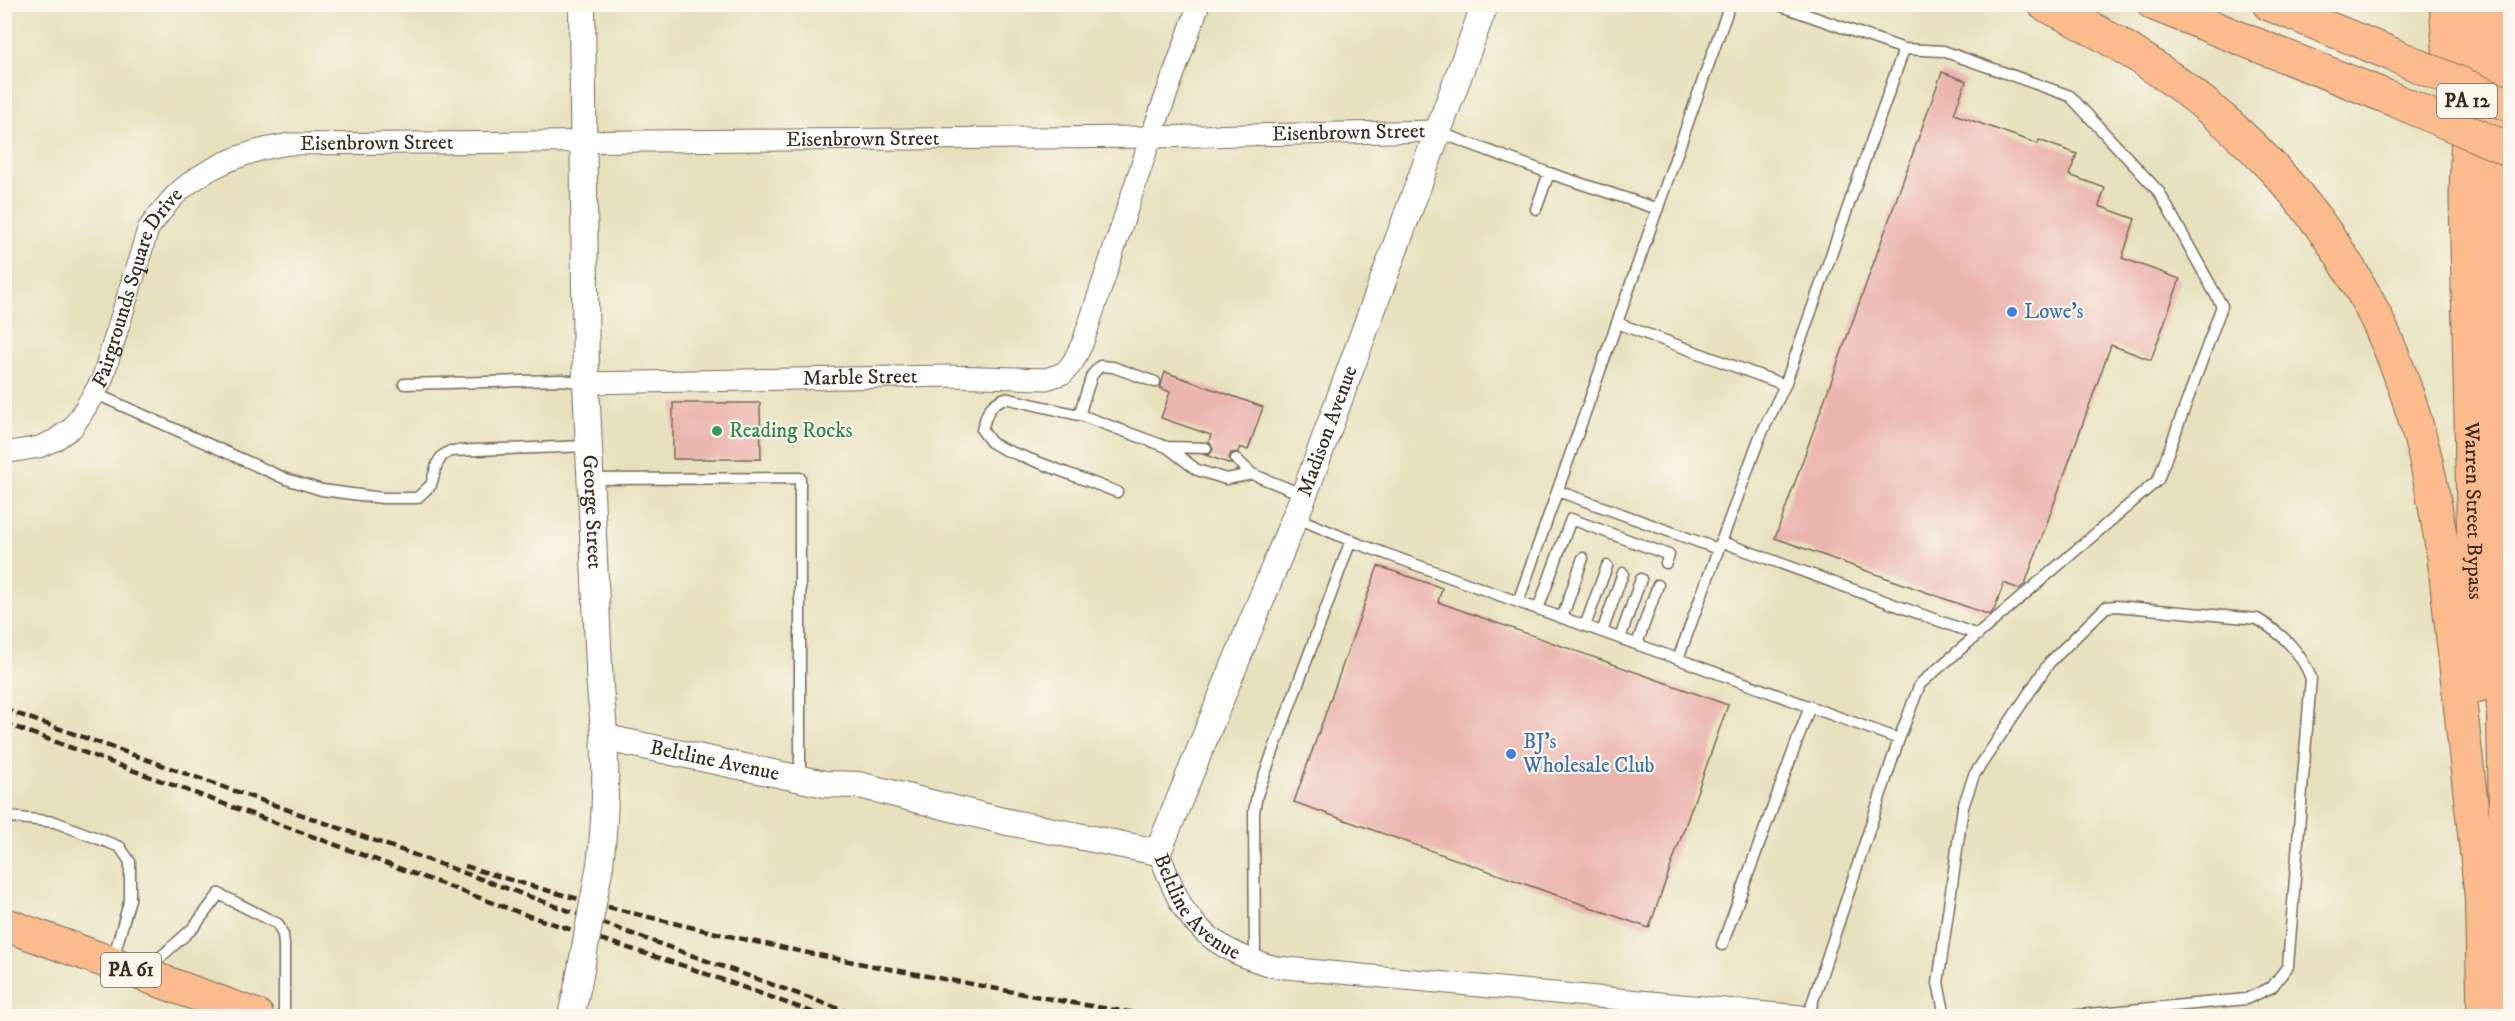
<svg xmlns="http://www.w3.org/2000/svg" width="2515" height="1021" font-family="'IM FELL DW Pica',serif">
<rect width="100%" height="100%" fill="#fbf7ec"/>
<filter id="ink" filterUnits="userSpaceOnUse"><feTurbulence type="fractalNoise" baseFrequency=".0167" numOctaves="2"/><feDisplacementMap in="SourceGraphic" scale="12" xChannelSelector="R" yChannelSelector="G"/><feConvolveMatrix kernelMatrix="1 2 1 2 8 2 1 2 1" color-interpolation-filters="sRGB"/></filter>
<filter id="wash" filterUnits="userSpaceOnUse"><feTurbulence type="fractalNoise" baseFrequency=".008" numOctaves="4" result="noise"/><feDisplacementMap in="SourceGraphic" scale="24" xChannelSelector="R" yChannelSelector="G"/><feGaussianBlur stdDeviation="1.35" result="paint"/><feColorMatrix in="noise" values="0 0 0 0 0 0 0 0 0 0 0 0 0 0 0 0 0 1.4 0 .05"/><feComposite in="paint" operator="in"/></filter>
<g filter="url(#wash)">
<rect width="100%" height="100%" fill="#e7e0bd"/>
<g id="blocks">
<path fill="#eab4ae" d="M1942,72L1966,81L1954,114L2038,144L2039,140L2077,154L2069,175L2105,188L2099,206L2135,219L2122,258L2180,279L2151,360L2111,345L2025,584L2019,589L2004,583L1994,610L1990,615L1775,538Z
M1165,372L1263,407L1248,450L1240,447L1238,452L1231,453L1229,458L1231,464L1205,455L1210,454L1213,449L1209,441L1211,435L1161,418L1170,392L1160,388Z
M673,403H760L761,459H673Z
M1378,566L1442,588L1438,602L1728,705L1649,928L1294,802Z"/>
</g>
</g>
<g filter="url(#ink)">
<use href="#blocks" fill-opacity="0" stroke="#776a56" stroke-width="1.5"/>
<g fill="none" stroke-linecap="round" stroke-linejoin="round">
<g stroke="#776a56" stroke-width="13">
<path id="service" d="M1438,132L1549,173L1658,209
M1536,209L1549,173
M1617,323L1785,385
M404,384L562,380L585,383
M94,393L286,479L322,490L382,498H417L431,485L437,464L442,456L450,451L589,446
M1079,415L1092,375L1100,366L1113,367L1155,382
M1167,447L1206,448
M1236,459L1252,474L1304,495
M591,479L800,478V778
M1558,491L1718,549
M1117,492L1003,449L991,442L982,430C987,413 988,405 1005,398L1083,416L1167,447L1197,470L1226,479L1252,474
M1295,517L1359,544L1518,602L1730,4
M1722,542L1978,635
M1518,602L1678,659L1759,439L1785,385L1904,49L1776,4
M1538,609L1571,519L1669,555L1666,563
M1562,618L1583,558
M1585,626L1607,566
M1602,632L1623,573
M1620,638L1641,579
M1637,644L1658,585
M1678,659L1899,739L1808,1016
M1899,739L1920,684L2158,480L2222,306L2159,192L2070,96L1943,51L1904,49
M4,821L10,817L55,822L120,847L130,862V899L113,959
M1722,945L1810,706
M1255,962L1254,812L1257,795L1351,540
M145,971L193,928L219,894L278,924L283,935L284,945V1016
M1945,1016L1938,983L1963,807L1974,775L2049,663L2106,607L2116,606L2257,619C2283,634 2300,651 2311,678L2288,966L2272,987L2246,999L2069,1016"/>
</g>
<g stroke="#776a56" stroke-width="23">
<g id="minor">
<path id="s1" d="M586,383L947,376L1046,379L1064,373L1073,362L1083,342L1151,137L1199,4"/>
<path id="s2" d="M4,453L39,447L55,440L72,428L81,415L102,380L148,229C158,216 169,200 182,189C212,164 251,150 289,144L1151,137L1436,131"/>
<path id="s3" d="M1158,852C1167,871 1174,895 1186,912C1208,943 1240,958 1276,967L1801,1016"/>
</g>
</g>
<g stroke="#776a56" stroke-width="28">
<g id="tertiary">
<path id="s4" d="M582,4L586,383L600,688C607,747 607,806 600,865"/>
<path id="s5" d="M606,738L825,784L859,785L1003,821L1158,852L1304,495L1485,4"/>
<path d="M571,1016L578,985"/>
</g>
</g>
<g stroke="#776a56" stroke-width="35">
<path id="primary" d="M2154,4L2390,98
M2269,4L2389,53
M4,924L257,1016"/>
</g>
<g stroke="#776a56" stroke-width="35">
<g id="motorway">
<path d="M2044,4C2224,90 2359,225 2415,420C2429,465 2436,512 2444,558L2482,902"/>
<path d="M2446,4L2450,62"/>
<path id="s6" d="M2471,4L2466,198L2477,686"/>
<path d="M2498,4L2492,109V198L2510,1016"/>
<path d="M2481,879L2484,1016"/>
</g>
</g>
<use href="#service" stroke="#fff" stroke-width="10"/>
<use href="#minor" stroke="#fff" stroke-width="21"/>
<use href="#tertiary" stroke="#fff" stroke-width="26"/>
<use href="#primary" stroke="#fbbb8d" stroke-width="33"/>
<use href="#motorway" stroke="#fbbb8d" stroke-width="33"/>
<path stroke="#3b2a1e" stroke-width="4.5" stroke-dasharray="9 4.5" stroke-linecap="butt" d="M4,709L401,850L859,1016
M4,723L529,916L687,967L823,1016
M465,866C628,917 797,953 966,983C1030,995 1094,1008 1159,1016"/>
<g stroke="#776a56" stroke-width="28" stroke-linecap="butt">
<path id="tertiary-bridge" d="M578,985L600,865"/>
</g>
<g stroke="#776a56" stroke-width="35" stroke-linecap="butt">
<path id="primary-bridge" d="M2389,53L2510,105
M2390,98L2510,150"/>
</g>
<use href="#tertiary-bridge" stroke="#fff" stroke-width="26"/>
<use href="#primary-bridge" stroke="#fbbb8d" stroke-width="33"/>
</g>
</g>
<g fill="#3f7fe0" stroke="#fbf7ec" stroke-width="2">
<circle cx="2012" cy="312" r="6"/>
<circle cx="1511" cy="754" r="6"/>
</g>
<circle fill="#2e9e5b" stroke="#fbf7ec" stroke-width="2" cx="717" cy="431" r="6"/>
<g text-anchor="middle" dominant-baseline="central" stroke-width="4.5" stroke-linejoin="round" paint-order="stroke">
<g fill="#fbf7ec" stroke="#75685c" stroke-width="1.5">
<rect x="2437" y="84" width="60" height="34" rx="4.5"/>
<rect x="101" y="953" width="60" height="34" rx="4.5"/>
</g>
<g font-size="20" font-weight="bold" fill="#3b2a1e">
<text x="2467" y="101">PA 12</text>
<text x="131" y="970">PA 61</text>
</g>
<g font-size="21" fill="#3b2a1e" stroke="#fbf7ec">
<text stroke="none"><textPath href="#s2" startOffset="1518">Eisenbrown Street</textPath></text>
<text stroke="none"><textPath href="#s2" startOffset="1032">Eisenbrown Street</textPath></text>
<text stroke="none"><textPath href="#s2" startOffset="546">Eisenbrown Street</textPath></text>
<text stroke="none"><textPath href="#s2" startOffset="230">Fairgrounds Square Drive</textPath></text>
<text stroke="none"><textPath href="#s1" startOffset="274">Marble Street</textPath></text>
<text stroke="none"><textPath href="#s5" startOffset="1018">Madison Avenue</textPath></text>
<text stroke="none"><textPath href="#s6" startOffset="507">Warren Street Bypass</textPath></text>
<text stroke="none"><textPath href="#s4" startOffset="508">George Street</textPath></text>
<text stroke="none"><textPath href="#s5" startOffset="111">Beltline Avenue</textPath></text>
<text stroke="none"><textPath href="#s3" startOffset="69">Beltline Avenue</textPath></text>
</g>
<g font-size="21" fill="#366cbe" stroke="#fbf7ec" text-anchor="start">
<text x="2024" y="312">Lowe's</text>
<text x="1523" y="742">BJ's<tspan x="1523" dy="24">Wholesale Club</tspan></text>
</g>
<g font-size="21" fill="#27864d" stroke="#fbf7ec" text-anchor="start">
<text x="729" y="431">Reading Rocks</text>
</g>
</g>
<rect width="2515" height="1021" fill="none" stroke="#fbf7ec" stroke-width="24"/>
</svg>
